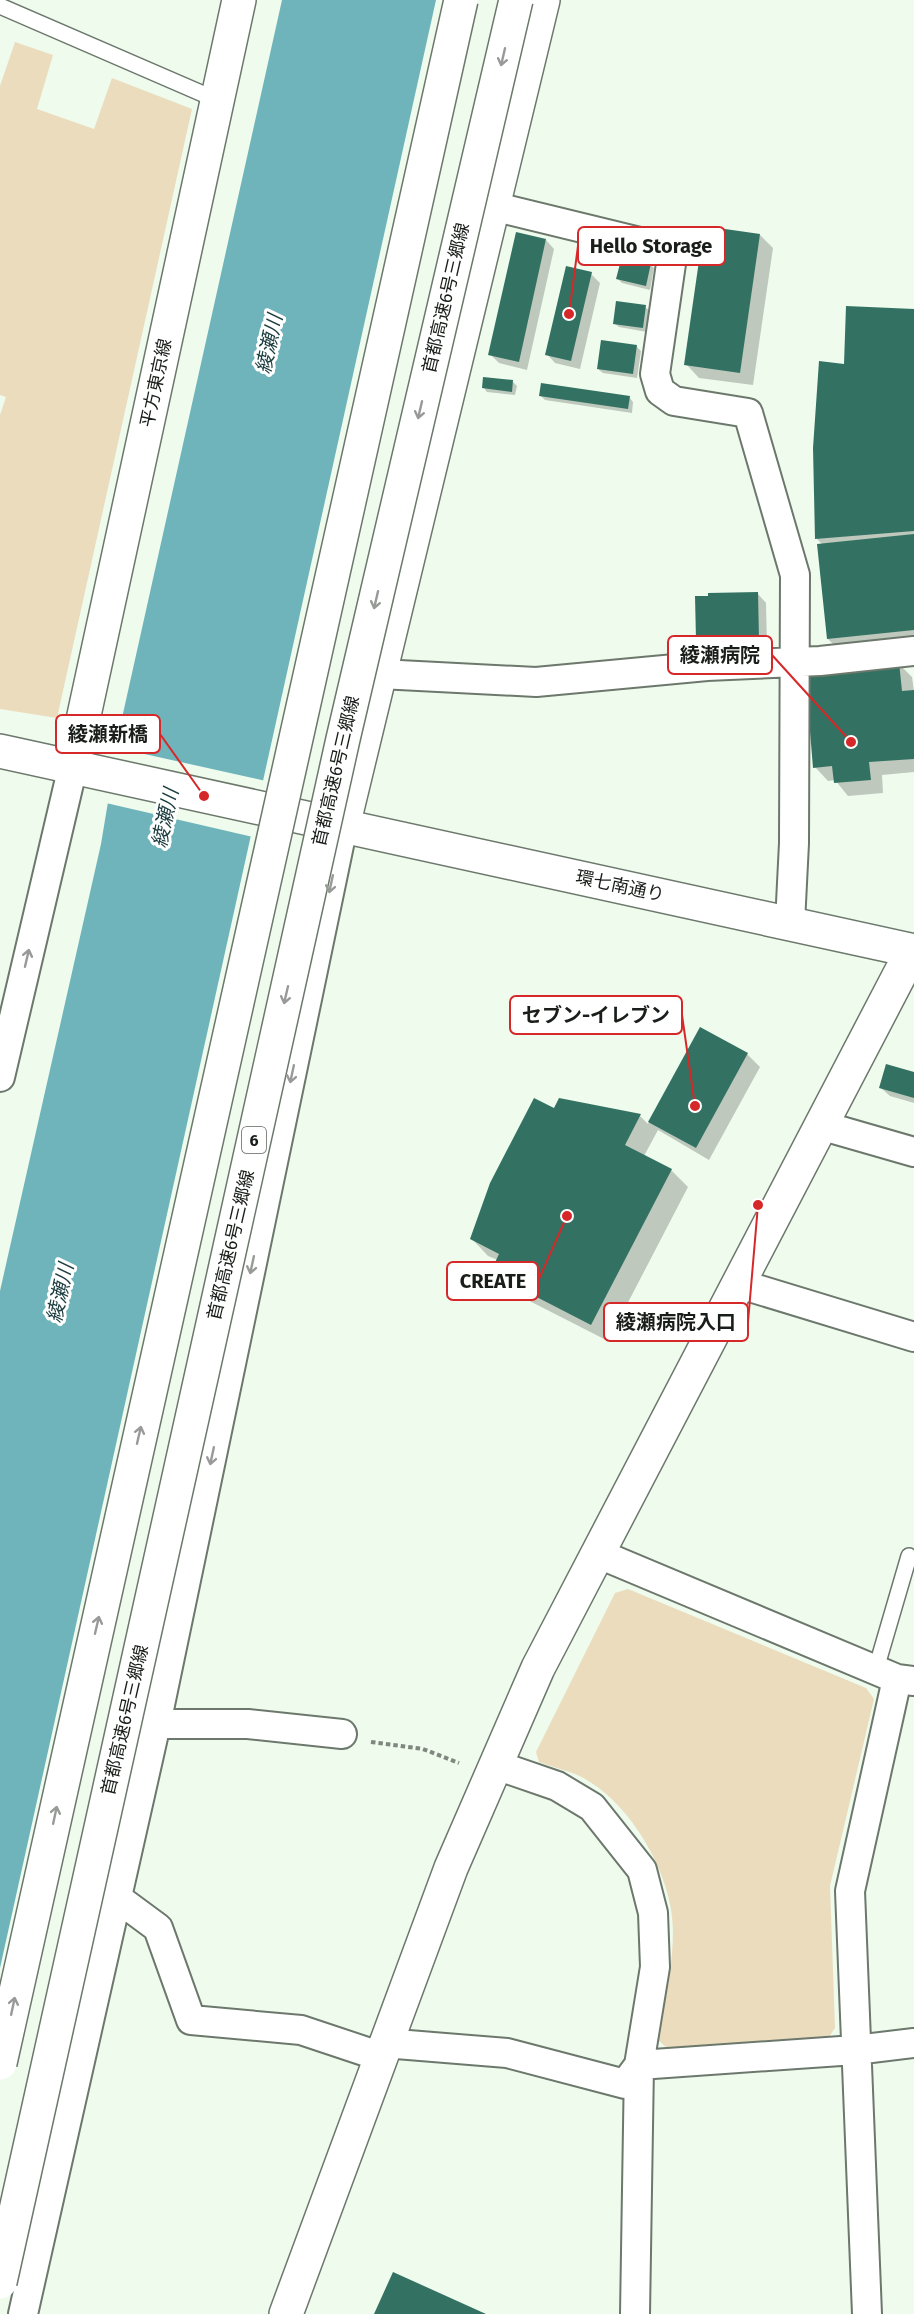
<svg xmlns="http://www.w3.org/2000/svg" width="914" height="2314" font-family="'Fira Sans','Noto Sans JP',sans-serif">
<rect width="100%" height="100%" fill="#eefbed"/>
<path fill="#ebdcbe" d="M15,42L53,55L37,109L94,129L112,78L192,109L57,718L0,709V415L6,397L0,395V86Z
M628,1589L866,1688L874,1699L830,1886L835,2028L828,2038L667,2048L657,2039C665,2004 673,1967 673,1930C673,1878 634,1809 590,1782C576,1772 555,1768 539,1762L536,1752L615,1593Z"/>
<path fill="#70b4bb" d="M282,0H436L0,1968V1291L101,844L122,718Z"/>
<path fill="#eefbed" d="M113,747L266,781L253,837L106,803Z"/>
<path fill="#0003" d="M760,235L773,248L753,385L699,378L686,364Z
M546,240L554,249L527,370L499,363L490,354Z
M650,264L654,268L650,290L622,283L618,279Z
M591,274L600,283L580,369L555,363L547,354Z
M645,307L650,311L647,332L619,327L614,323Z
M914,311V644L841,652L828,639L823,545L817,539L846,366Z
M637,347L641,351L637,378L603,373L598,369Z
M512,381L517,386L515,395L487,392L483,387Z
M541,396L629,397L633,402L632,413L545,400Z
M758,594L766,603L767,648L706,649L697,640Z
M899,664L912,677L914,691V772L882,775L883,793L848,796L835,780L828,781L815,767Z
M701,1029L747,1054L760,1067L709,1160L658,1130L644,1156L671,1170L688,1187L608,1341L508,1290L491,1273L498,1260L488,1256L472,1239L560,1100L640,1116L648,1124Z
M914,1073V1103L890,1096L881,1088Z"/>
<path fill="#337262" d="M704,226L760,234L740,373L684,365Z
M516,232L546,239L519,362L488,355Z
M622,256L651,263L646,286L616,279Z
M566,266L592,272L571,361L545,355Z
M616,301L646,305L643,328L613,324Z
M846,306L914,309V531L815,539L813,448L819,361L844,364Z
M601,340L637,345L633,374L597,369Z
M483,377L513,380L512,392L482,388Z
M541,383L630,396L628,409L539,396Z
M914,534V630L827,639L817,544Z
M758,592L759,640H696L695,596H708V593Z
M899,662L902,691L914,690V759L869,762L871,780L834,783L832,766L813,768L805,670Z
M700,1027L748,1053L696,1148L648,1122Z
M886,1064L914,1072V1098L879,1088Z
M534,1098L554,1108L559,1098L641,1114L625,1145L672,1169L591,1325L490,1273L499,1254L470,1239L490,1183Z
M393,2272L486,2314H374Z"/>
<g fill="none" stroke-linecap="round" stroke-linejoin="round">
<g stroke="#6c786c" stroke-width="18">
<path id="service" d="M0,6L217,100
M876,1669L909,1556"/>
</g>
<g stroke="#6c786c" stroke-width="32">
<path id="minor" d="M492,206L673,250L655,374L660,391L674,401L748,413L795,575L794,843L790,923
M380,674L536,682L707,666L820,661L914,651
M0,1077L73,766
M820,1125L914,1152
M740,1284L914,1337
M599,1554L897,1679L914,1681
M156,1724H248L342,1734
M496,1765L557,1786L592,1807L642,1870L653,1913L655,1967L639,2065L635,2314
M116,1897L158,1928L191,2020L301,2030L379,2056
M384,2043L507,2053L625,2084L639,2065L855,2050L914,2043
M23,2314L156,1724L343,826
M867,2314L850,1891L897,1679"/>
</g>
<g stroke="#6c786c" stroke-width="36">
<path id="tertiary" d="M0,751L914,951
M343,826L543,0
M286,2314L451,1868L538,1668L912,951"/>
</g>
<g stroke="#6c786c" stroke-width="36">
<path id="secondary" d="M73,766L239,0"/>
</g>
<path stroke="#7f877e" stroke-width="4" stroke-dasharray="4.5 3" stroke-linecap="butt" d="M371,1742L423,1749L459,1763"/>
<use href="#service" stroke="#fff" stroke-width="15"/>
<use href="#minor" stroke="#fff" stroke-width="28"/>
<use href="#tertiary" stroke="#fff" stroke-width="33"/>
<use href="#secondary" stroke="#fff" stroke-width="33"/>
<g stroke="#6c786c" stroke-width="36" stroke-linecap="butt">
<path id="motorway-bridge" d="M0,2063L461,0
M0,2282L343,739L516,0"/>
</g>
<use href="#motorway-bridge" stroke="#fff" stroke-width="33"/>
</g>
<defs><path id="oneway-shaft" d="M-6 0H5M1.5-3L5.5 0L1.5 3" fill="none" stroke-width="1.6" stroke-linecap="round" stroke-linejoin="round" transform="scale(1.5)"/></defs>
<g stroke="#989a98">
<use href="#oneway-shaft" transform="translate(503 57) rotate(103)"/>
<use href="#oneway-shaft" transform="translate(420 410) rotate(103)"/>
<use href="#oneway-shaft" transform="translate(376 600) rotate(103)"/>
<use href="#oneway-shaft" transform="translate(331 884) rotate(102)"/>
<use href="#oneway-shaft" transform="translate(27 958) rotate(-77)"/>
<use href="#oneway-shaft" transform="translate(286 995) rotate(103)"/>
<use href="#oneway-shaft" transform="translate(292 1074) rotate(102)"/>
<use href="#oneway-shaft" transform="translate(252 1265) rotate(102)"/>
<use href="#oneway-shaft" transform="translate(139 1435) rotate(-77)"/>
<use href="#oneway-shaft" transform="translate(212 1456) rotate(102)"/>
<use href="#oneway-shaft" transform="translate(97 1625) rotate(-77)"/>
<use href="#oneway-shaft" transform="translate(55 1815) rotate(-78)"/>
<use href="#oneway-shaft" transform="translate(13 2006) rotate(-78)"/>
</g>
<g text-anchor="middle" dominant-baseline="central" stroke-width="6" stroke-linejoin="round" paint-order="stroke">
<rect fill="#fff" stroke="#5f625f" stroke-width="1.5" x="242" y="1127" width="24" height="26" rx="4.5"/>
<g font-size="16" font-weight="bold" fill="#1a1e1a">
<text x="254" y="1140">6</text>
</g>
<g font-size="18" fill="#1a1e1a" stroke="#fff">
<text transform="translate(446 298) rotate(-77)">首都高速6号三郷線</text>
<text transform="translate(156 383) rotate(-78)">平方東京線</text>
<text transform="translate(336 771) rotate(-77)">首都高速6号三郷線</text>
<text transform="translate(620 886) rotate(12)">環七南通り</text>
<text transform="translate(231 1245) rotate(-77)">首都高速6号三郷線</text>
<text transform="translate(125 1720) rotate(-77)">首都高速6号三郷線</text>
</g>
<g font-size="20" font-style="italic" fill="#1a3c3f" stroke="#fff">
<text transform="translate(269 344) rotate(-78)">綾瀬川</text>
<text transform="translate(165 818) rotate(-78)">綾瀬川</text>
<text transform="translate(60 1293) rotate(-78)">綾瀬川</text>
</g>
</g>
<path fill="none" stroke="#d62828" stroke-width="2" d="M569 314L578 246M851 742L772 655M204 796L160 734M695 1106L682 1015M567 1216L538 1281M758 1205L748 1322"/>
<g fill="#d62828" stroke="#fff" stroke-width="2">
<circle cx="569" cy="314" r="6"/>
<circle cx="851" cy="742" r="6"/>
<circle cx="204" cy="796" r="6"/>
<circle cx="695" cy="1106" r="6"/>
<circle cx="567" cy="1216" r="6"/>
<circle cx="758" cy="1205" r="6"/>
</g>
<g fill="#fff" stroke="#d62828" stroke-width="2">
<rect x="578" y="227" width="147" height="38" rx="6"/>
<rect x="668" y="636" width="104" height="38" rx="6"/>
<rect x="56" y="715" width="104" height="38" rx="6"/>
<rect x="510" y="996" width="172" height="38" rx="6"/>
<rect x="447" y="1262" width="91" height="38" rx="6"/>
<rect x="604" y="1303" width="144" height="38" rx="6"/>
</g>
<g font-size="20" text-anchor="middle" font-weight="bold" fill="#1a1e1a">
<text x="651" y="253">Hello Storage</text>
<text x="720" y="662">綾瀬病院</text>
<text x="108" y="741">綾瀬新橋</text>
<text x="596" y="1022">セブン-イレブン</text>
<text x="493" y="1288">CREATE</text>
<text x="676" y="1329">綾瀬病院入口</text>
</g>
</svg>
